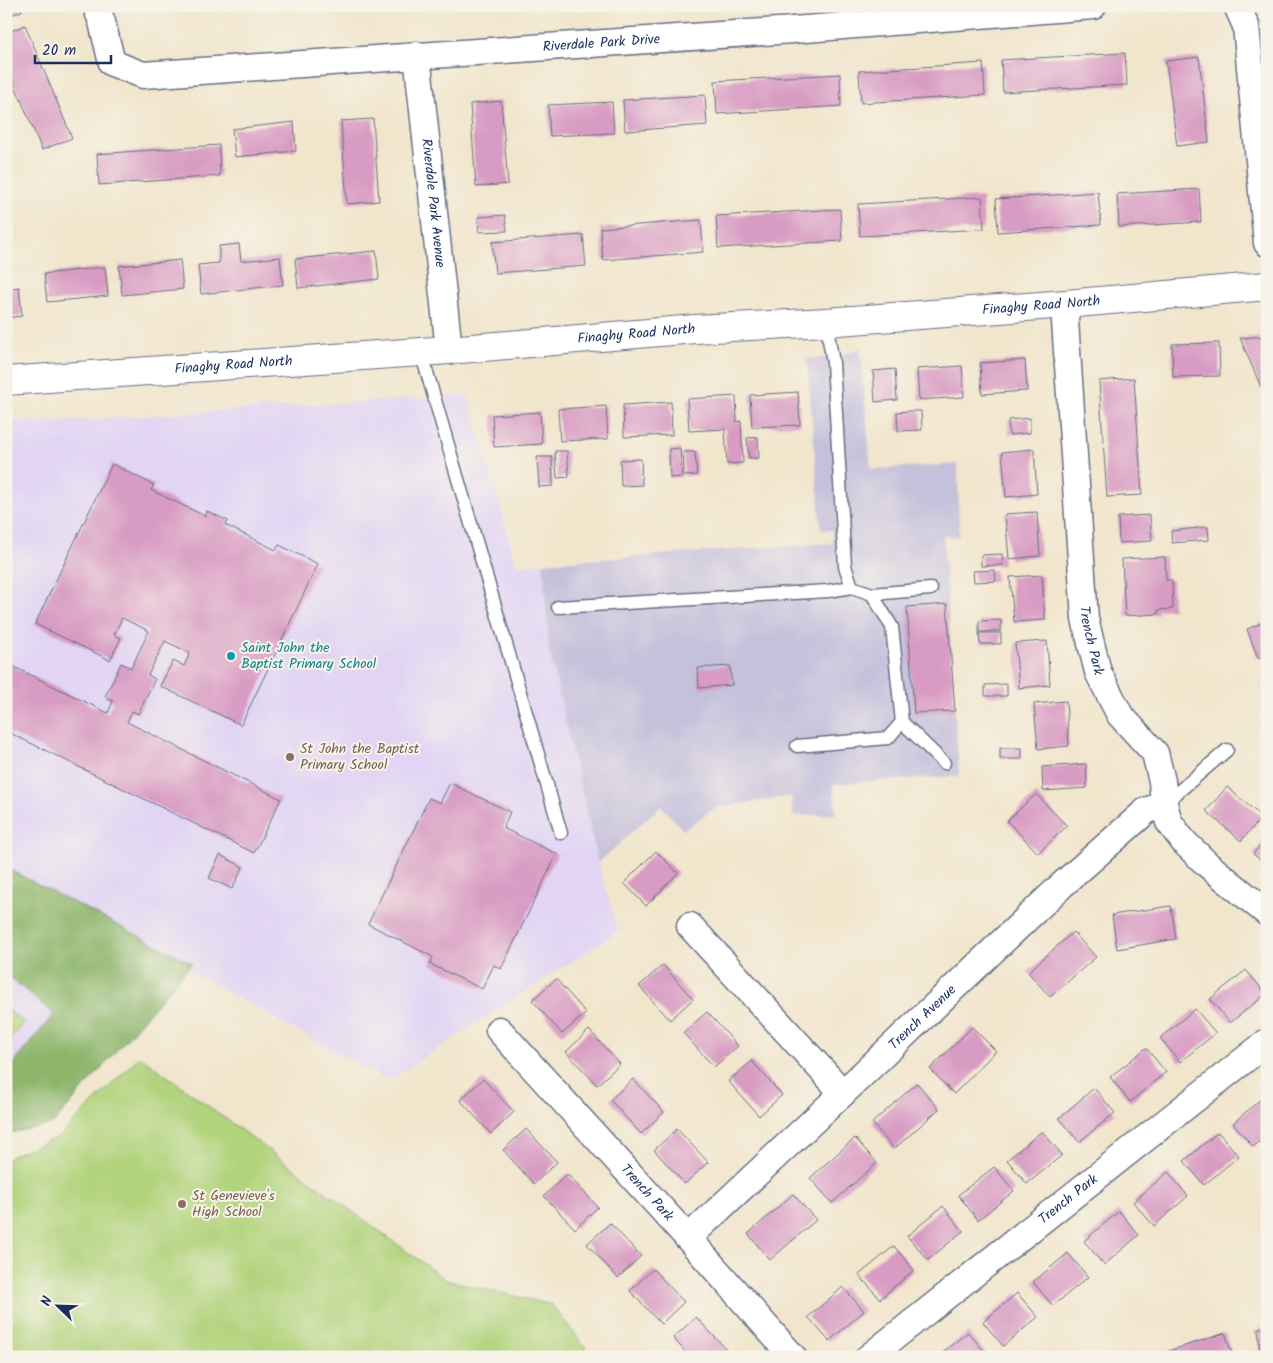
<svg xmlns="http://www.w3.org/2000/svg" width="1273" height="1363" font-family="Kalam,sans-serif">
<rect width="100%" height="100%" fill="#f7f3e8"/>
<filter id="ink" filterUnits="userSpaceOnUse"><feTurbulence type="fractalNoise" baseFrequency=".02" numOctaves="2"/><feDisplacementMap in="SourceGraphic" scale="10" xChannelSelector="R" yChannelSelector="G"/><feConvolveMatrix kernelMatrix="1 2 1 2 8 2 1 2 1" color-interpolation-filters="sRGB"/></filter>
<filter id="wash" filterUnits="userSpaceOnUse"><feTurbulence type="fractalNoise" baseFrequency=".0096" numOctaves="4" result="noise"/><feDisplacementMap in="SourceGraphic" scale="20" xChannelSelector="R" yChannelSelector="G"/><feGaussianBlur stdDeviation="1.12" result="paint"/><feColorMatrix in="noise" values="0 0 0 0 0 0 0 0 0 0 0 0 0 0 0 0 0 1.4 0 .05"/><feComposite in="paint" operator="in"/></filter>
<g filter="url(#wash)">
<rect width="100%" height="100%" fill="#f1e5cc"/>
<path fill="#e1d4f4" d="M468,395L516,565L543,563L549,650L598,863L618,931L388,1081L6,870V421H65Z
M6,974L54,1014L6,1072Z"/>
<path fill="#c5c0db" d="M860,348L871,469L958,464L959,537L943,536L959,776L833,784L836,814L793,816L791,796L715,808L683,830L661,806L598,863L549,650L543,563L833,543L832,530H821L807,359L838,357Z"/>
<path fill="#b1d37b" stroke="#66816c" d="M6,1008L24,1023L6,1044Z
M140,1056L446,1280L552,1305L593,1357H6V1162L11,1156L59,1137Z"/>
<path fill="#8cb56b" stroke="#547264" d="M6,868L192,963L53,1124L6,1134V1072L54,1014L6,974Z"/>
<g id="blocks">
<path fill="#d89bc3" d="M6,6H20L22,11L6,17Z
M25,25L72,138L42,150L6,64V33Z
M1125,53L1127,85L1003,92L1001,60Z
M1199,57L1209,142L1177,146L1166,61Z
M983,63L985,95L861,103L859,71Z
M840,74L841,106L717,114L715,81Z
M705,95L707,125L625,131L623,100Z
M501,101L508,184L476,187L470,104Z
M612,102L614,133L550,136L548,105Z
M373,119L379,201L347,204L341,121Z
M294,122L296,151L235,157L232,129Z
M219,145L220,176L99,185L97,154Z
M1199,189L1201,222L1119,227L1117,194Z
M1098,192L1101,225L998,232L996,199Z
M982,197L984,229L860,236L858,204Z
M840,209L842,241L718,248L716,216Z
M505,215L507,231L479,232L478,217Z
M701,220L703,252L603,260L600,228Z
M583,235L586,266L495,273L492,242Z
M239,244L241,261L280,257L283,285L201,294L198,265L219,263V246Z
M376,251L379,279L298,288L295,259Z
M180,260L183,289L122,295L119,266Z
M105,267L108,296L47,302L44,274Z
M19,287L22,316L6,318V289Z
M1267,336V401L1240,338Z
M1219,343L1220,376L1173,377L1172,344Z
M1025,360L1027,391L982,394L980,363Z
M962,366L964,397L919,400L917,369Z
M895,369L897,400L875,402L873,371Z
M1134,378L1142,495L1107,497L1099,381Z
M798,392L800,425L752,427L750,395Z
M736,396L737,422L741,421L743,463L727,464L725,429L689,431L687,399Z
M671,402L672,435L624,437L623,405Z
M606,406L608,439L560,441L558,409Z
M909,411H921L922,430L898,431L897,412Z
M540,412L542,444L494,447L492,415Z
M1030,418V433L1009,435L1008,420Z
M758,437L759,458H749L747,438Z
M680,448L682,477L670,478L669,449Z
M1034,449L1037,494L1006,497L1002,452Z
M555,451H567L569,477L557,478Z
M683,452H695L697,475L684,476Z
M537,457H552L553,486L539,487Z
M641,459L642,485L621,486L620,460Z
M112,464L154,485L151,490L205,516L207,511L228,521L225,525L276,550L279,545L318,564L241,725L160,686L173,661L184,666L190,653L165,641L148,675L155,679L138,714L132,711L127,722L281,799L254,853L6,731V663L108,713L113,701L105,697L121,663L131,668L149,631L122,618L114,635L121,638L110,660L35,624Z
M1037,512L1040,556L1009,559L1005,514Z
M1150,515L1152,541L1119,543L1118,517Z
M1208,527L1209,540L1172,543L1171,531Z
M1002,554L1003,565L981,566V555Z
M1165,557L1166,580H1172L1173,609L1158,610V614L1125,616L1122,559Z
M995,570L996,581L974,582L973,571Z
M1042,575L1045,620L1014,622L1010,577Z
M947,604L955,711L914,713L907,607Z
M1001,620V631L979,632V621Z
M1267,621V655L1258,658L1247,629Z
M979,633H1001V644H980Z
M1047,641L1050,685L1019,688L1015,643Z
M730,666L732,685L699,688L698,668Z
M1007,684V696H985V685Z
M1066,701L1069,746L1038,749L1034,704Z
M1000,748H1022V759H1000Z
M1086,764L1087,788L1043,791L1042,767Z
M450,783L510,812L503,828L557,854L501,969L494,965L482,989L430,964L433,957L368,924L429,798L440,803Z
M1227,787L1262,817L1241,841L1206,811Z
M1036,794L1067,826L1038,853L1007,821Z
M1267,838V865L1253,854Z
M656,851L678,873L646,906L624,883Z
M220,855L243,867L232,889L209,878Z
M1171,906L1176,939L1117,949L1112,915Z
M1073,932L1096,957L1050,997L1028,972Z
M663,965L693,999L670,1020L639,986Z
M1246,970L1266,994L1230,1023L1210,999Z
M556,979L586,1013L562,1034L532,1000Z
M1195,1009L1216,1033L1180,1062L1160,1038Z
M707,1012L738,1046L714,1067L683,1033Z
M972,1027L996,1051L954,1094L930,1069Z
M589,1030L620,1064L597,1085L566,1052Z
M1146,1048L1166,1072L1130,1102L1110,1077Z
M752,1061L782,1095L759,1116L728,1081Z
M483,1079L514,1112L491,1134L460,1100Z
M633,1079L664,1112L641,1134L610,1100Z
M917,1083L939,1109L894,1149L872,1123Z
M1094,1088L1115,1113L1079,1142L1059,1118Z
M1267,1094V1135L1253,1147L1233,1123Z
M526,1129L557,1162L534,1184L503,1150Z
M677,1129L708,1162L685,1184L654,1150Z
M1042,1131L1062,1155L1027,1184L1007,1160Z
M1218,1132L1239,1156L1204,1185L1184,1161Z
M855,1138L877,1163L832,1203L810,1178Z
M994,1167L1014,1191L978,1220L958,1195Z
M1168,1172L1188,1196L1154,1226L1133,1202Z
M567,1174L598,1207L575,1229L544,1196Z
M793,1194L816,1220L770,1260L748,1234Z
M943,1206L963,1231L928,1260L907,1236Z
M1119,1211L1139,1235L1104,1265L1084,1241Z
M610,1223L641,1256L618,1278L587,1244Z
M894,1246L914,1270L880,1299L859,1275Z
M1068,1253L1088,1277L1053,1306L1033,1282Z
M653,1269L684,1302L661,1324L630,1291Z
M843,1287L864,1311L829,1341L808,1317Z
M1017,1293L1038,1317L1003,1346L983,1322Z
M696,1317L727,1350L720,1357H690L673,1338Z
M1258,1328H1267V1357H1260Z
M968,1332L988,1356L938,1357L950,1346Z
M1225,1333L1233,1357H1170L1169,1351Z"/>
</g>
</g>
<g filter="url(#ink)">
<use href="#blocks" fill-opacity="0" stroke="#666f84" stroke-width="1"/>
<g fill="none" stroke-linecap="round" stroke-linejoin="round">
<g stroke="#666f84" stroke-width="15">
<path id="service" d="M421,352L561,833
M872,594L931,589
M558,607L828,591L852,587
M902,722L944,763
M797,746L888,738L902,722L892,627L872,594L852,587L845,566L833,363L826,322
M1164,804L1227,750"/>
</g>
<g stroke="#666f84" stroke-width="29">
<g id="minor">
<path id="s1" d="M96,6L102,22L112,63L143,75L793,30L1093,6"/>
<path d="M1237,6L1246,26L1267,243"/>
<path id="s2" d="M417,55L449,350"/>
<path id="s3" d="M1066,304L1065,321L1085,619L1098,672L1120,715L1155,753L1162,781L1164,804L1169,822L1184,842L1208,865L1267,913"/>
<path d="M690,926L843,1093"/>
<path id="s4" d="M499,1030L688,1238L793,1357"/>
<path id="s5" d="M688,1238L843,1093L1062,885L1146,811L1164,804"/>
<path id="s6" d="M869,1357L1267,1042"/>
</g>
</g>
<g stroke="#666f84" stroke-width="30">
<g id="tertiary">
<path id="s7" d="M6,381L449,350L695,329L826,322L1066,304L1267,286"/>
</g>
</g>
<use href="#service" stroke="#fff" stroke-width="12"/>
<use href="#minor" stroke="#fff" stroke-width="26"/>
<use href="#tertiary" stroke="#fff" stroke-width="28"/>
</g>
</g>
<circle fill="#0f9aa8" stroke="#f7f3e8" stroke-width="2" cx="231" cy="656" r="5"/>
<g fill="#8d6e63" stroke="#f7f3e8" stroke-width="2">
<circle cx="290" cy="757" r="5"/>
<circle cx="182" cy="1204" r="5"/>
</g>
<g text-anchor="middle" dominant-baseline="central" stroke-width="4" stroke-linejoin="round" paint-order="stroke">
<g font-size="14" fill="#1b2f5e" stroke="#f7f3e8">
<text stroke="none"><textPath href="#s1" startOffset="552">Riverdale Park Drive</textPath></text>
<text stroke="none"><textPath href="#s2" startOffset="149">Riverdale Park Avenue</textPath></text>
<text stroke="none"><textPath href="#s7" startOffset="1038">Finaghy Road North</textPath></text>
<text stroke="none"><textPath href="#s7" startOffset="632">Finaghy Road North</textPath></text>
<text stroke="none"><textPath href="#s7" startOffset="228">Finaghy Road North</textPath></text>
<text stroke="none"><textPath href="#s3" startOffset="338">Trench Park</textPath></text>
<text stroke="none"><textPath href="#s5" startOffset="322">Trench Avenue</textPath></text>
<text stroke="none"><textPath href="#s4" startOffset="220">Trench Park</textPath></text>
<text stroke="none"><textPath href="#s6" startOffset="254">Trench Park</textPath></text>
</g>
<g font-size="14" fill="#0d838f" stroke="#f7f3e8" text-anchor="start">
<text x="241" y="648">Saint John the<tspan x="241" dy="16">Baptist Primary School</tspan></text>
</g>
<g font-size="14" fill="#785e54" stroke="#f7f3e8" text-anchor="start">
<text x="300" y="749">St John the Baptist<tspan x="300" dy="16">Primary School</tspan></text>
<text x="192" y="1196">St Genevieve's<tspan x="192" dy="16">High School</tspan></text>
</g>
</g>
<rect width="1273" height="1363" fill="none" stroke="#f7f3e8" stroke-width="25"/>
<g transform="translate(58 1306) rotate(293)" stroke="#f7f3e8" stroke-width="4" paint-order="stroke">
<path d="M0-4L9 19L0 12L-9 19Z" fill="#1b2f5e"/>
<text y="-8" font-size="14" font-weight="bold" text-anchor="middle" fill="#1b2f5e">N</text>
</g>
<path d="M35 55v8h76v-8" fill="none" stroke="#1b2f5e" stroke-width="2.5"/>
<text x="42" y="55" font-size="15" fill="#1b2f5e" stroke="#f7f3e8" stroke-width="4" paint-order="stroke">20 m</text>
</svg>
